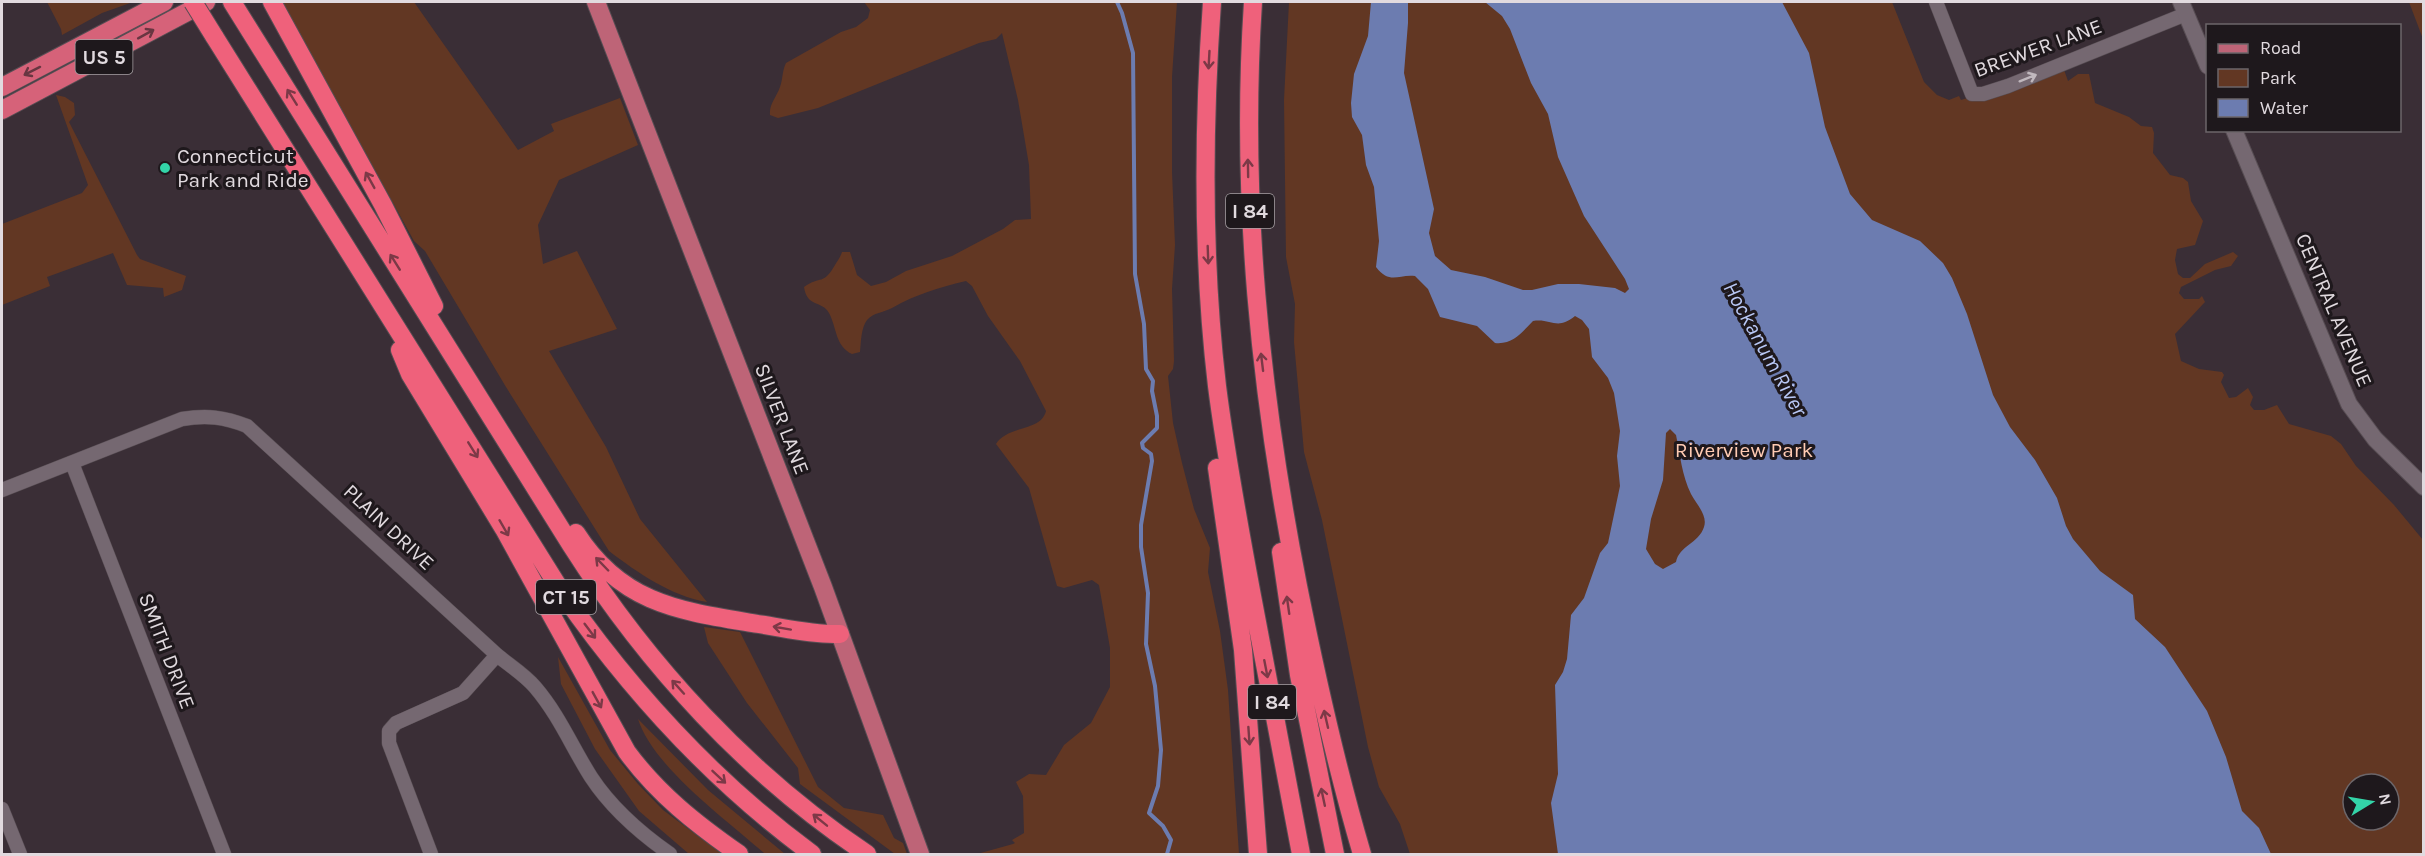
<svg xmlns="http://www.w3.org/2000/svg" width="2425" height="856" font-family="Karla,sans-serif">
<rect width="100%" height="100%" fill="#3a2e36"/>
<path fill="#623723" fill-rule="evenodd" d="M47,2H133L102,13L62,35L61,29Z
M282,2H414L518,150L554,131L551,124L620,98L638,145L559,180L538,225L543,264L577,251L617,329L549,351L606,447L640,519L707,602C671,596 638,573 609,551L506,387L425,251L414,241Z
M864,2H1177L1172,77V172L1175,245L1172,289L1174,361L1173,369L1168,376L1173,423L1182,463L1194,509L1210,548L1208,572L1220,631L1228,690L1239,854H977L1013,844L1015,843L1012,840L1024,833L1023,796L1016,782L1029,774L1046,775L1064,745L1091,723L1110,687V648L1099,585L1092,580L1064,588L1057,586L1029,488L996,444C1007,425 1041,432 1046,411L1020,361L988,316L972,286L966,281C937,288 917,294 892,308C883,313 874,312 867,320C861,328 861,342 860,352L852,354C835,346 837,328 829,313C822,300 807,308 804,287C821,275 823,286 835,265C838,260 840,258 842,252H850L857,275L871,286L886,282L906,271L952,256L1003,229L1015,220L1031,219L1029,165L1018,100L1002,33L996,39L979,43L818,108L778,118L770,115C769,104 776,98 780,87C783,79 782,71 786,63L841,32L856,27L868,18L870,10Z
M1289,2H1892L1924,82L1937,95L1949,100L1959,96L1961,100L2063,67L2068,81L2078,74H2089L2095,103L2129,117L2141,126L2152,127L2154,133L2153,153L2170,175L2183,178L2188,182L2191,201L2203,221L2195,245L2177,249L2175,260L2178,274L2183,278H2190L2205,264L2233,252L2238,256L2231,266L2215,270L2181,287L2179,293L2184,299H2199L2202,296L2205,302L2175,334L2181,361L2199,369L2222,372L2224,375L2221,382L2229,398L2236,397L2248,388L2253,397L2250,405L2254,410H2264L2277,405L2289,424L2331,436L2341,444L2356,466L2394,505L2423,540V854H1410L1400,824L1379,787L1368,747L1322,520L1304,452L1294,342L1295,304L1286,257L1284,100ZM2353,784H2389V820H2353Z
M2409,2H2423V39Z
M56,95L65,97L74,103L75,115L69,122L137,255L140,259L186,276L182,290L164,297L163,288L127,285L113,253L47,277L50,286L2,305V224L82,193L88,185Z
M704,627L740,632L818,787L844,808L883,815L894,838L903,843L907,854H895L800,784L798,768L747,703L708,643Z
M558,657L610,750L638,784L663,810L722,854H689L639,811L595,749L561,684Z
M638,719L708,790L785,854H765C728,821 653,767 638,719Z"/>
<path fill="#6c7cb0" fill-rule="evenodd" d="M1371,2H1408V23L1404,73L1434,209L1429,233L1435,256L1451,270L1485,277L1523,290H1532L1558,284H1579L1615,288L1625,293L1629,289L1625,279L1584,216L1558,157L1548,114L1531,83L1510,29L1502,16L1485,2H1782L1809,53L1825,127L1850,194L1872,220L1920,241L1943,263L1952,278L1967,314L1993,395L2010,427L2035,460L2057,498L2066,526L2073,539L2100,571L2133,595L2135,619L2165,647L2207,711L2226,757L2242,811L2259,828L2271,854H1558L1551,803L1558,774L1555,685L1563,672L1567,659L1571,615L1584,598L1600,553L1608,543L1620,486L1617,456L1620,431L1614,393L1608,378L1592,357L1589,329L1582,320L1575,316C1557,331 1551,318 1533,321C1522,332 1513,345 1495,343L1477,326L1440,317L1428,289L1415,276C1398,274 1390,285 1376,267L1379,241L1374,187L1366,165L1362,135L1352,117L1351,103L1354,74L1368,36ZM1670,429L1676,435C1680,454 1682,476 1691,494C1696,504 1708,515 1704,527C1699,543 1679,546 1676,562L1663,569L1655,564L1646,549L1651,519L1663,480L1666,433Z"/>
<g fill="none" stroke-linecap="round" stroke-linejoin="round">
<path stroke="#6c7cb0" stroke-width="4" d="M1117,2L1122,13L1133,53L1135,274L1144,324L1146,369L1153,381L1152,391L1157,416V428L1142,443L1143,448L1151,454L1152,461L1141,525V547L1148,593L1146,644L1155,686L1161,750L1158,786L1149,813L1163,826L1171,840L1167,854"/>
<g stroke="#574d53" stroke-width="15">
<path id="minor" d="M1936,2L1972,94H1983L2008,86L2186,14
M72,463L224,854
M2,490L182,419C207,415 224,417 247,426L497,655C509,665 525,675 535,687C559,715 572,747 591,777C612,809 640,833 670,854
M2,809L20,854
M431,854L389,743V731L396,723L463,693L497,655"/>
</g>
<g stroke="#574d53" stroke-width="18">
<path id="tertiary" d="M2181,2L2208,66
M2234,130L2349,404L2375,439L2424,487"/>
</g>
<g stroke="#574d53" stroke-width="20">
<path id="primary" d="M596,2L823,587L920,854"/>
</g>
<g stroke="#574d53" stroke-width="20">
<path id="trunk" d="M2,87L164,2
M2,110L206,2"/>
</g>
<g stroke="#574d53" stroke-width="20">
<path id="motorway" d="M232,2L571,545C648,666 748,775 867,854
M272,2L383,205L434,306
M1212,2C1203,129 1202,259 1217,386C1226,457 1239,526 1252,596C1269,682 1285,768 1301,854
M1253,2C1240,199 1260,392 1298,586C1316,676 1336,766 1362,854
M214,36L563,594C633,694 714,782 812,854
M400,350L410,374L504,529L627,752C658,794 696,824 739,854
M1217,468L1243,650L1258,854
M576,533C622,605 681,611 758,624C785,628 813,635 840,634
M1281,552L1299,675L1335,854"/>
</g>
<use href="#minor" stroke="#756871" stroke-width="14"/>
<use href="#tertiary" stroke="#756871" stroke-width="16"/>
<use href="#primary" stroke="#be6477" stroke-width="18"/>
<use href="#trunk" stroke="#d66279" stroke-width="18"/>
<use href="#motorway" stroke="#ef617b" stroke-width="18"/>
<g stroke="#574d53" stroke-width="20" stroke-linecap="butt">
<path id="motorway-bridge" d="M193,2L214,36"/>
</g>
<use href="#motorway-bridge" stroke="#ef617b" stroke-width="18"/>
</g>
<defs><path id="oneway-shaft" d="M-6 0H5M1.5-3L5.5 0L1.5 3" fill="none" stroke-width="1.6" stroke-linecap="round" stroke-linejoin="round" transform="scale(1.5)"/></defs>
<g stroke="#683641">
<use href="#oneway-shaft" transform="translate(146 34) rotate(-29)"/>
<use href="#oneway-shaft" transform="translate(32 71) rotate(153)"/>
</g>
<g stroke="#7c3947">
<use href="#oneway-shaft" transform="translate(1209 60) rotate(93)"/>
<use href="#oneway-shaft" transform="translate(292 97) rotate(-122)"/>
<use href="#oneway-shaft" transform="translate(1248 168) rotate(-91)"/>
<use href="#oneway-shaft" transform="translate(370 180) rotate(-119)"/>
<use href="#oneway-shaft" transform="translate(1208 255) rotate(88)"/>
<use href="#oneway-shaft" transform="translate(395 262) rotate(-122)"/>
<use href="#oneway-shaft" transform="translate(1262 362) rotate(-97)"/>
<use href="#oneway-shaft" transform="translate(473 450) rotate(58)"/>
<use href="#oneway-shaft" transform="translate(504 528) rotate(60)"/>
<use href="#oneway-shaft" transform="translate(602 564) rotate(-134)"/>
<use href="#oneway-shaft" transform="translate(1288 605) rotate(-98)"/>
<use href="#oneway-shaft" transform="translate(782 628) rotate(-170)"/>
<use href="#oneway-shaft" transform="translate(590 631) rotate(53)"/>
<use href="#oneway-shaft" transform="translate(1266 669) rotate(79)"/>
<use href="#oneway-shaft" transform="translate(678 687) rotate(-132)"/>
<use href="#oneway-shaft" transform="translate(597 700) rotate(61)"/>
<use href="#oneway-shaft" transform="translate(1326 719) rotate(-103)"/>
<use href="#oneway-shaft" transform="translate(1249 736) rotate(86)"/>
<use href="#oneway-shaft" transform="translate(719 777) rotate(43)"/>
<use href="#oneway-shaft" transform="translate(1323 797) rotate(-102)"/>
<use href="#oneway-shaft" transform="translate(820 820) rotate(-141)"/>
</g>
<use stroke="#c1b8be" href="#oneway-shaft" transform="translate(2028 78) rotate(-22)"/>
<circle fill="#33d4a8" stroke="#1e181c" stroke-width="2" cx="165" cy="168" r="6"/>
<g text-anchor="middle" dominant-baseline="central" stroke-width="6" stroke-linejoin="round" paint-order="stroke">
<g fill="#1e181c" stroke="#a6a0a4" stroke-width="1.5">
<rect x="75.5" y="40" width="57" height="34" rx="4.5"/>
<rect x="1226" y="194" width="48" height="34" rx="4.5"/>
<rect x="536" y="580" width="60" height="34" rx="4.5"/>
<rect x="1248" y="685" width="48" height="34" rx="4.5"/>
</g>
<g font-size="20" font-weight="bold" fill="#e1dadf">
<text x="104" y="57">US 5</text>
<text x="1250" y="211">I 84</text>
<text x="566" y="597">CT 15</text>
<text x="1272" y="702">I 84</text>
</g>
<g font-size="21" fill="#e1dadf" stroke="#1e181c">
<text transform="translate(2038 48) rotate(-20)">BREWER LANE</text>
<text transform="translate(2334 310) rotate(67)">CENTRAL AVENUE</text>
<text transform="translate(782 419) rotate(69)">SILVER LANE</text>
<text transform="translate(389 527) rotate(43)">PLAIN DRIVE</text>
<text transform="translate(167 651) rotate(69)">SMITH DRIVE</text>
</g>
<g font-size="21" fill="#e1dadf" stroke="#1e181c" text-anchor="start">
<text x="177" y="156">Connecticut<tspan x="177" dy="24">Park and Ride</tspan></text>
</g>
<g font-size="21" fill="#ffcbb3" stroke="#1e181c">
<text x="1744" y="450">Riverview Park</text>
</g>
<g font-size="22" font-style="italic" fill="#b9c8f6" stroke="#1e181c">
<text transform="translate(1765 349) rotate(61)">Hockanum River</text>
</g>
</g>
<rect width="2425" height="856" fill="none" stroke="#e1dadf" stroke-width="6"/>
<rect x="2206" y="24" width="195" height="108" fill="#1e181c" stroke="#6c666a" stroke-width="1.5"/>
<rect x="2218" y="44" width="30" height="9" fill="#be6477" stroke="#6c666a" stroke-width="1.5"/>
<text x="2260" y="54" font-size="18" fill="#e1dadf">Road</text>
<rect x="2218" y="69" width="30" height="18" fill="#623723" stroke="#6c666a" stroke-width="1.5"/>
<text x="2260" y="84" font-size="18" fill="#e1dadf">Park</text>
<rect x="2218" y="99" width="30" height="18" fill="#6c7cb0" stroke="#6c666a" stroke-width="1.5"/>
<text x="2260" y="114" font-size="18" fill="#e1dadf">Water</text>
<g transform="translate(2371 802) rotate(79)"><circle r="28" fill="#1e181c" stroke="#6c666a" stroke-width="1.5"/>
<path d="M0-4.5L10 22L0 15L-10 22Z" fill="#33d4a8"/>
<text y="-9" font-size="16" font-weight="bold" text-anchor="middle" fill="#e1dadf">N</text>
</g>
</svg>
